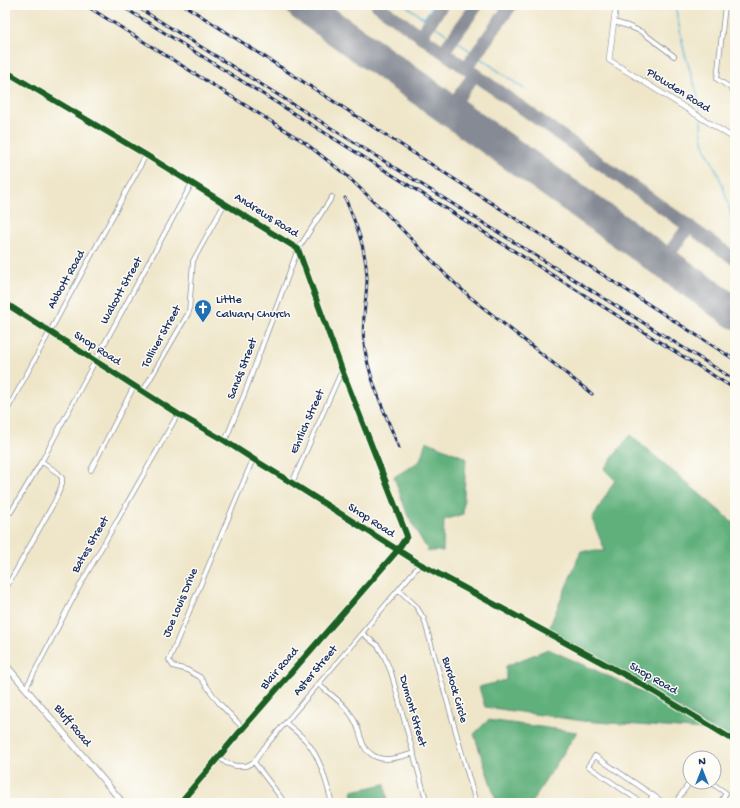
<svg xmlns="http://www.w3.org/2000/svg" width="740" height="808" font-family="'Gochi Hand',sans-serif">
<rect width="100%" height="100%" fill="#fdfcf7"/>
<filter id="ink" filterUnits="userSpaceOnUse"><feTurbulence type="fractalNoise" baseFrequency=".025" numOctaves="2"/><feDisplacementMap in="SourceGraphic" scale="8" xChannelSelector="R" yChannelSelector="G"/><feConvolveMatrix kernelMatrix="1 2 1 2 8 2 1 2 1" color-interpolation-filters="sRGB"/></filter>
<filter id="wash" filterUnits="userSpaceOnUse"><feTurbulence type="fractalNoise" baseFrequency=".012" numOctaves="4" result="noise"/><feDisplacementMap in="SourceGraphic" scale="16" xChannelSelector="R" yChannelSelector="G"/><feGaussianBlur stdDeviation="0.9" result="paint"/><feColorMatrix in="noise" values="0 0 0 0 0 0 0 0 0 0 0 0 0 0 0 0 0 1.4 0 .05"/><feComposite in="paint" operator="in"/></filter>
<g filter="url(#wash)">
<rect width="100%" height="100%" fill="#efe6c9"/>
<path fill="#60b07c" stroke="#3e706d" d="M630,435L735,524V741L719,731L583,721L485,707L479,687L506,680V666L548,649L628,685L712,727L547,633L581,551H605L592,519L615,480L604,469Z
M426,441L466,458L463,514L444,520L443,551H428L408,516L394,477L420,461Z
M488,720L577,732L531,803H497L474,734Z
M385,784L388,803H353L352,791Z"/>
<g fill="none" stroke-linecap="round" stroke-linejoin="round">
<path stroke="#5bb2d8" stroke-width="1.5" d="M405,5L524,89
M675,5L684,51L698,96L700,116
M424,18L434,5
M701,120C701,128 701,136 704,144C707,154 713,162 717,172C726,191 730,211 735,231"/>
<path stroke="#858a94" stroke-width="13" d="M377,5L735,259
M420,36L442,5
M443,52L477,5
M466,68L511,5
M449,110L475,74
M663,262L689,226"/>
<path stroke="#858a94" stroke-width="32" d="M302,5L735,313"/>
</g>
</g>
<g filter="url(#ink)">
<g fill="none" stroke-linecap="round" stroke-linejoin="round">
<g stroke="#858a94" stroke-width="5.5">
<path id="minor" d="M725,5L717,79L735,91
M614,22L628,26L642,32L674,56
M5,71L146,155L298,249L342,370L407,536L397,551L243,728L180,803
M143,391L189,312L193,261L225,203
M5,414L146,155
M225,441L244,395L298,249L332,197
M91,470L134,386
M292,483L342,370
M11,512L43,459L95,361L192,183
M5,590L55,501L62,484V478L58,473L41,461
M399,590L416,606L424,619L476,803
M362,633L378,646L384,656L391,672L427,803
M318,684C330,694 345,704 353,718C359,727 360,737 364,746C365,749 367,751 370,753C381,764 401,757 414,753
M26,688L78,589L178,414
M286,723C293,729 301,735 307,742C321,759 326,782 332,803
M243,728L219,703L200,677L187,670L173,666L169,660L253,459
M219,757L226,763L236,766H246L254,762L263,749L362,633L420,564
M254,762L285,803
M710,782L726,793L720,803
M587,803L588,801
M642,803L588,766L595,756L660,800
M648,803L653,795
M658,803L660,800L665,803
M675,803L690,782"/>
</g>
<g stroke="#858a94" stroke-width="6">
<path id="tertiary" d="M616,5L609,60L735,139
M5,303L178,414L225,441L253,459L292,483L420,564L638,682L735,741"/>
</g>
<g stroke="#858a94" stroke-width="7">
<path id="secondary" d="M5,664L123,803"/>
</g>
<use href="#minor" stroke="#fff" stroke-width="4"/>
<use href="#tertiary" stroke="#fff" stroke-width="5"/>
<use href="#secondary" stroke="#fff" stroke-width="5.5"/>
<g stroke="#1b2f5e" stroke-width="3">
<path id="rail" d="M85,5L304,142L346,175L385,212L446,275L470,297L592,394
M120,5L735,389
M134,5L735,380
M184,5L735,360
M345,198C356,223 366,249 367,277C367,300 361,322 364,344C369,380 386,415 399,448"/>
</g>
<use href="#rail" stroke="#fdfcf7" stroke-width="1.5" stroke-dasharray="4.5" stroke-linecap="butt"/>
<g stroke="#fdfcf7" stroke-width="8">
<path id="cycleway" d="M5,71L146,155L298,249L342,370L407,536L397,551L243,728L180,803
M5,303L178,414L225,441L253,459L292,483L420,564L638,682L735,741"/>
</g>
<use href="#cycleway" stroke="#1b5e20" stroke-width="6"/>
</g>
</g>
<defs>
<g id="church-pin" transform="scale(0.9)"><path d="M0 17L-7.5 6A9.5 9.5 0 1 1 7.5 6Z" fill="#1f6fb2" stroke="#fdfcf7"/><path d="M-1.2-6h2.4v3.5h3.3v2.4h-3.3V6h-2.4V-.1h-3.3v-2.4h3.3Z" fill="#fff"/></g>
</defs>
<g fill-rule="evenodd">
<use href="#church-pin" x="203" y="308"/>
</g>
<g text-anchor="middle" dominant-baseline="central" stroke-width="3" stroke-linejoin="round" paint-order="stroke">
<g font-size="12" fill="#1b2f5e" stroke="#fdfcf7">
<text transform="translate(678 91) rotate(32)">Plowden Road</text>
<text transform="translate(266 216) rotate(32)">Andrews Road</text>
<text transform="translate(67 280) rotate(-61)">Abbott Road</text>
<text transform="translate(122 291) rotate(-61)">Walcott Street</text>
<text transform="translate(162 337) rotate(-61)">Tolliver Street</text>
<text transform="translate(97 349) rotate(33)">Shop Road</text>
<text transform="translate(243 369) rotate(-69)">Sands Street</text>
<text transform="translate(308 422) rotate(-66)">Ehrlich Street</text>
<text transform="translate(371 521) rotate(33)">Shop Road</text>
<text transform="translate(91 545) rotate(-60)">Bates Street</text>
<text transform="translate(181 603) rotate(-67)">Joe Louis Drive</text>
<text transform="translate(280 669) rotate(-49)">Blair Road</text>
<text transform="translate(316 671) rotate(-50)">Aster Street</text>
<text transform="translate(653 679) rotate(30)">Shop Road</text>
<text transform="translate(454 690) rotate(74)">Burdock Circle</text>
<text transform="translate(412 711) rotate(74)">Dumont Street</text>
<text transform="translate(72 726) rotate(50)">Bluff Road</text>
</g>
<g font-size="12" fill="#1b2f5e" stroke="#fdfcf7" text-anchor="start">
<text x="216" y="301">Little<tspan x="216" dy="14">Calvary Church</tspan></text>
</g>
</g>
<rect width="740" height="808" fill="none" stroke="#fdfcf7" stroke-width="20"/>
<g transform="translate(702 770)"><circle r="19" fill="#fdfcf7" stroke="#a3aaba"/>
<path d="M0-3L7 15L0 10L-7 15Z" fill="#1f6fb2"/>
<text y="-6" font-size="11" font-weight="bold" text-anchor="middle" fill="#1b2f5e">N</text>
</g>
</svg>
